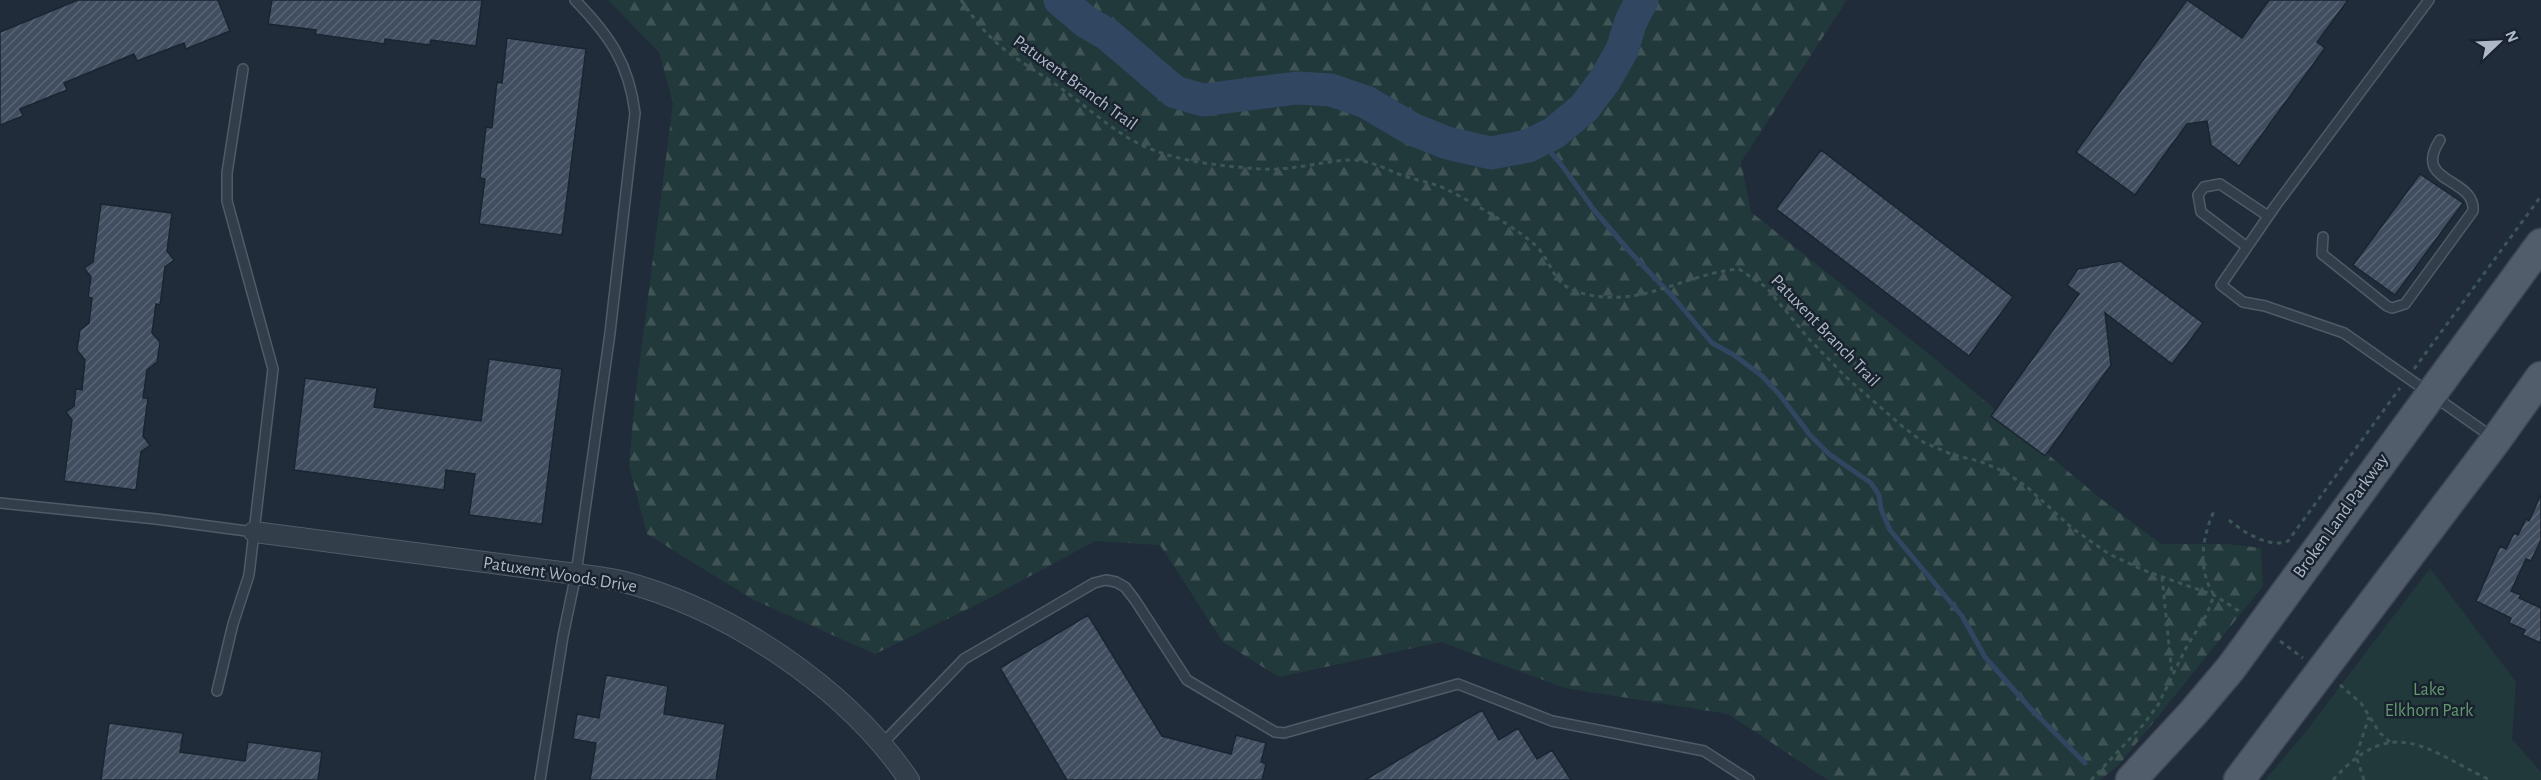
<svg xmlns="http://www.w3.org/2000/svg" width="2541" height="780" font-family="'Alegreya Sans',sans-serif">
<defs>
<pattern id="forest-firs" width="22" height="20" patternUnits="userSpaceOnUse" patternTransform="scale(1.5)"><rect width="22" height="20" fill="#22393b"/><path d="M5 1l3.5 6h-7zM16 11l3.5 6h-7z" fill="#405456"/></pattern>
<pattern id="building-hatch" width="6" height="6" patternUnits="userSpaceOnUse" patternTransform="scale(1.5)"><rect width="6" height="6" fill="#404e60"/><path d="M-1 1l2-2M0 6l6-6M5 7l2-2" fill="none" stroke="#596575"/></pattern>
</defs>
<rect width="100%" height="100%" fill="#202c3a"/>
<path fill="#22393b" d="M2430,568L2516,682L2512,739L2541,772V780H2265L2304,734Z"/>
<path fill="url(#forest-firs)" d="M608,0H1847L1741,162L1751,212L1940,363L2096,495L2161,544H2226L2261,548L2263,586L2119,765L2100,780H1828L1728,714L1565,688L1441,642L1279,677L1223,642L1160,545L1095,541L984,601L875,654L754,600L647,534L629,466L635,398L673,103L659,52Z"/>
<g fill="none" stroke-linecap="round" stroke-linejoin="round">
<path stroke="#304661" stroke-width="5" d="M1540,140L1560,163L1594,210L1631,253L1674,298L1712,343L1734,355L1762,376L1779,394L1810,435L1829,454L1871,483L1879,495L1881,509L1890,530L1962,616L1985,657L2029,707L2085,763"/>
<path stroke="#304661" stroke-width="33" d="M1060,0L1086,22L1107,34L1175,92L1203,100L1297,88L1331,90L1366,102L1412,129L1447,143L1491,153L1528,146L1554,133L1584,108L1605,80L1622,50L1631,21L1642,0"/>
</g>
<path fill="url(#building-hatch)" stroke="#1b2531" stroke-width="1.5" d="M78,0H218L230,31L186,49L184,43L137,61L134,54L64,83L67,90L20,109L23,116L0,125V32Z
M272,0H482L476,46L431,40L430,45L385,39V44L315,34L316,30L268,24Z
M2187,0L2242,38L2269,0H2348L2317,42L2325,48L2239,166L2211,145L2207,121L2187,124L2135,195L2076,152Z
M507,38L586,49L562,235L479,224L485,179L480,178L486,127L492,128L497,82L502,83Z
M1821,150L2013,297L1969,356L1776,209Z
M2420,174L2463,203L2395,295L2353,265Z
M101,204L172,213L167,251L174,260L165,267L160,305L156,304L152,333L160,342L157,362L147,370L143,398H148L143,436L150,445L141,452L136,490L64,481L72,420L66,412L74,406L76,389L82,390L85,360L77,350L80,330L89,323L92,298L88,297L91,277L84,268L93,262Z
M2120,261L2203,323L2172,364L2105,313L2111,365L2045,456L1991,416L2079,294L2067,285L2078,269Z
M489,359L562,369L542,524L469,515L475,474L446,470L444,490L294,470L305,378L377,388L374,407L481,421Z
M2541,494V540L2531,561L2526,559L2511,591L2521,595L2519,598L2541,608V643L2523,635L2525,630L2509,623L2511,618L2476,601L2500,546L2506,549L2514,533L2518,535L2526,519L2529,521Z
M1088,615L1162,736L1231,754L1236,735L1266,743L1261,762L1266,764L1262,780H1067L1000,668Z
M606,675L668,686L664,714L725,724L716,780H590L596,743L573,739L577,714L599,718Z
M1482,710L1499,740L1518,728L1537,759L1552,750L1571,780H1365Z
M109,723L183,733L180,752L245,761L248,742L322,752L318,780H101Z"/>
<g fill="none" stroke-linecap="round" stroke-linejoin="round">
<g stroke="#515b68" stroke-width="12">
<path id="lane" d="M2429,0L2276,205L2221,285L2243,302L2265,306L2344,333L2492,437
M2323,237L2322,254L2387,306L2392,308L2405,304L2473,211C2476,177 2411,184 2440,140
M2247,247L2201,212L2198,195L2204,187L2220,184L2268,216
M0,503L156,519L254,532
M217,691L233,624L249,575L273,369L227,201V173L243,69
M881,745L964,659L1094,583L1106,580L1116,582L1125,587L1135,600L1187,680L1275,732L1284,733L1458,684L1552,721L1704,751L1749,780
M540,780L563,636L576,574L610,333L635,113C629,63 609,35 575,0"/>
</g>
<g stroke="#515b68" stroke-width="22">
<path id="street" d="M254,532L576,574C591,576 606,578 621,581C729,609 846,687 909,780"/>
</g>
<g stroke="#3d4754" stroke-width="33">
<path id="primary" d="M2131,780L2193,713L2231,668L2541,244
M2239,780L2496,440L2541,377"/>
</g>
<path stroke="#3c5556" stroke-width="3" stroke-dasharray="4.5 4.5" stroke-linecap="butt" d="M961,0C968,10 975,20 983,29C1004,54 1036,70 1062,89C1093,111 1119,138 1156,151C1187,163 1226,166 1259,169C1290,171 1318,162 1348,160C1369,159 1385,169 1404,176C1416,180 1428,182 1439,186C1459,194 1526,233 1539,249C1556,270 1552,286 1585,294C1643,308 1683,274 1739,269L1766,287L1809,339L1846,377L1902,426L1923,442L1953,455L1979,461L2005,472L2026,486L2072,528L2109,554L2143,570L2214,595L2242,613
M2414,369L2541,196
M2229,520C2243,532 2270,549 2288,541L2400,388
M2162,577L2172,674
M2280,641L2303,658
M2340,685L2361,703L2379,732L2390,742
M2091,780L2143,725L2158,705L2186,648L2207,614L2214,595C2197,569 2202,536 2215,509
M2333,780C2393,713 2425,749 2490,780
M2364,780L2356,756L2369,717"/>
<use href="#lane" stroke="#333e4b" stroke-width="9"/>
<use href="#street" stroke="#333e4b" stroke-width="20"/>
<use href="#primary" stroke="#515d6b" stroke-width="30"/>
</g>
<g text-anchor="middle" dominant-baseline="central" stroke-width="5" stroke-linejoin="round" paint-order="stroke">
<g font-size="18" fill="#aeb8c7" stroke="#19232f">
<text transform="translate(1075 83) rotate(36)">Patuxent Branch Trail</text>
<text transform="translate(1825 331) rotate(46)">Patuxent Branch Trail</text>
<text transform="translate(2341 516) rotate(-54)">Broken Land Parkway</text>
<text transform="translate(560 575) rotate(9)">Patuxent Woods Drive</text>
</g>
<g font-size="18" fill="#64996e" stroke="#19232f">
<text x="2429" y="690">Lake<tspan x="2429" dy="21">Elkhorn Park</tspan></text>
</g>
</g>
<g transform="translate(2499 42) rotate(67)" stroke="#19232f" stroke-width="4.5" paint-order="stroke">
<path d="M0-4.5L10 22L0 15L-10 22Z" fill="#aeb8c7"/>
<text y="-9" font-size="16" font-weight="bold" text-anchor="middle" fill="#aeb8c7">N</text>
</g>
</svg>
